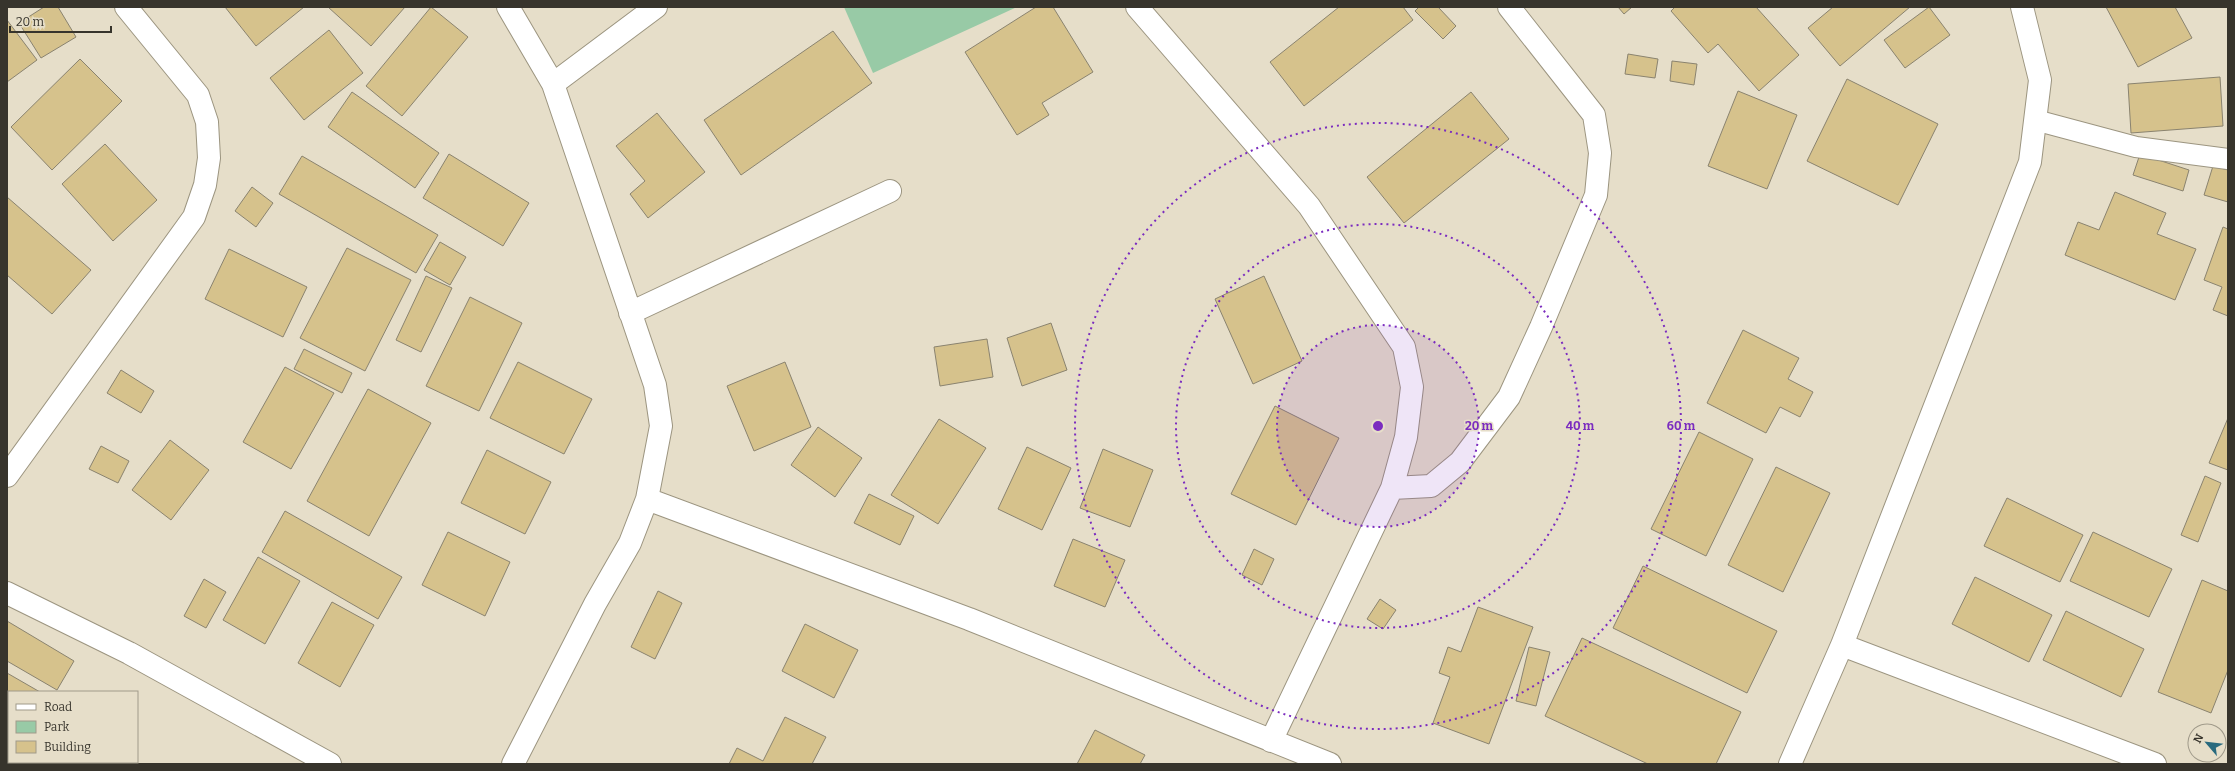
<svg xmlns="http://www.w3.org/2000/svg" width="2235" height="771" font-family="Bitter,serif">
<rect width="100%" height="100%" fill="#e6dec9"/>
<path fill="#98caa6" d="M844,7H1017L873,73Z"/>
<path fill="#d6c28c" stroke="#8a836f" d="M44,7H58L76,37L41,58L19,23Z
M225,7H304L256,46Z
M328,7H405L371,46Z
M431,7L468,37L402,116L366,86Z
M1036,7H1053L1093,72L1042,103L1049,115L1017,135L965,52Z
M1339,7H1403L1413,20L1304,106L1270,62Z
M1419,7H1438L1456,26L1443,39L1415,11Z
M1618,7H1632L1624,14Z
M1675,7H1756L1799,55L1759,91L1718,44L1708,53L1671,11Z
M1833,7H1910L1840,66L1808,28Z
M1929,7L1950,35L1905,68L1884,40Z
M2106,7H2175L2192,38L2138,67Z
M7,20L37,60L7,82Z
M329,30L363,73L304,120L270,78Z
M833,31L872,83L741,175L704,120Z
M1628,54L1658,59L1655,78L1625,74Z
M80,59L122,101L52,170L11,127Z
M1672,61L1697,64L1694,85L1670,81Z
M2220,77L2223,126L2131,133L2128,84Z
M1847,79L1938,124L1898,205L1807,161Z
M1738,91L1797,115L1767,189L1708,166Z
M352,92L439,153L415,188L328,127Z
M1471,92L1509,139L1404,223L1367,177Z
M657,113L705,172L648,218L630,194L645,181L616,146Z
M105,144L157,200L113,241L62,184Z
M449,154L529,203L503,246L423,198Z
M2140,154L2189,170L2183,191L2133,175Z
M302,156L438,235L416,273L279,194Z
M2213,166L2228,170V202L2204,195Z
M252,187L273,203L256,227L235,211Z
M2115,192L2166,213L2157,234L2196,249L2175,300L2065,255L2078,222L2099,230Z
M7,197L91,270L52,314L7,275Z
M2223,227L2228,229V316L2213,310L2222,287L2204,280Z
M440,242L466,257L450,285L424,270Z
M347,248L411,280L365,371L300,338Z
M229,249L307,287L283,337L205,299Z
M426,276L452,288L421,352L396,340Z
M1264,276L1302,361L1253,384L1215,299Z
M470,297L522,323L479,411L426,386Z
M1051,323L1067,370L1022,386L1007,338Z
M1743,330L1799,358L1788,379L1813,392L1800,417L1780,407L1766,433L1707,403Z
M987,339L993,377L940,386L934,347Z
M304,349L352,373L342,393L294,369Z
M518,362L592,399L564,454L490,418Z
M785,362L811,427L754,451L727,386Z
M285,367L334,393L291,469L243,442Z
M121,370L154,391L141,413L107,393Z
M368,389L431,423L369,536L307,501Z
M1275,406L1339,438L1296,525L1231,494Z
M2228,418V470L2209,463Z
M939,419L986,448L938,524L891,495Z
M818,427L862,458L835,497L791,465Z
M1699,432L1753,459L1706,556L1651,529Z
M170,440L209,470L171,520L132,490Z
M101,446L129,461L118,483L89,469Z
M1027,447L1071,468L1042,530L998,509Z
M1103,449L1153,470L1130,527L1080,508Z
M487,450L551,482L525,534L461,503Z
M1776,467L1830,493L1783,592L1728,565Z
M2205,476L2221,483L2198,542L2181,535Z
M869,494L914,516L900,545L854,523Z
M2007,498L2083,535L2060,582L1984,546Z
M285,511L402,577L378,619L262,552Z
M448,532L510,562L485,616L422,585Z
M2093,532L2172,569L2149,617L2070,581Z
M1073,539L1125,560L1105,607L1054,586Z
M1254,549L1274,559L1262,585L1242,575Z
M258,557L300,581L265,644L223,620Z
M1643,566L1777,631L1747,693L1613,628Z
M1975,577L2052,615L2029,662L1952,624Z
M204,579L226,592L206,628L184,616Z
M2202,580L2228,591V670L2211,713L2158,692Z
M658,591L682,603L655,659L631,647Z
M1380,599L1396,610L1383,629L1367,619Z
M332,602L374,625L340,687L298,663Z
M1478,607L1533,627L1489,744L1433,723L1450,677L1439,673L1448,647L1461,652Z
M2066,611L2144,649L2121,697L2043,660Z
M7,621L74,661L57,690L7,661Z
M805,624L858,650L834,698L782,671Z
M1582,638L1741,712L1716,764H1648L1545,716Z
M1529,647L1550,652L1536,706L1516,701Z
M7,673L40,692H9V762H14L12,764H7Z
M785,717L826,737L812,764H729L737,748L763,761Z
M1095,730L1145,755L1140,764H1077Z
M37,762H121L120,764H35Z"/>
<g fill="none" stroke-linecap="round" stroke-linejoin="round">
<g stroke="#9c9580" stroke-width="22">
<path id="lane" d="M2035,120L2136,147L2228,159"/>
</g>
<g stroke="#9c9580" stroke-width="24">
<path id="street" d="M508,7L553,84L655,385L661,426L647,499L630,543L595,604L513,764
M1137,7L1309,206L1404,347L1412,387L1406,437L1392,488L1271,741
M553,84L656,7
M630,313L890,191
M7,476L194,217L205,185L209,158L207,122L198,95L126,7
M1392,488L1431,486L1460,462L1509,397L1541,327L1596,195L1600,153L1594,115L1509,7
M647,499L969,619L1330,764
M7,593L129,653L330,764
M1842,645L2155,764
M1790,764L1842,645L2030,162L2040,80L2022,7"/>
</g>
<use href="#lane" stroke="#fff" stroke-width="20"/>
<use href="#street" stroke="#fff" stroke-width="22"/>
</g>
<circle cx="1378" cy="426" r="101" fill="#7b2cbf" fill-opacity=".12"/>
<g fill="none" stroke="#7b2cbf" stroke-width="2" stroke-dasharray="2 4">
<circle cx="1378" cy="426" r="101"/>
<circle cx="1378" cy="426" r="202"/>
<circle cx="1378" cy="426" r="303"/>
</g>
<circle cx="1378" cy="426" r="6" fill="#7b2cbf" stroke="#e6dec9" stroke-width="2"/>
<g font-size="12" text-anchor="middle" font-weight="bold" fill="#7b2cbf" stroke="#e6dec9" stroke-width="3" stroke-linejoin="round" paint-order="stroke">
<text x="1479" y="430">20 m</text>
<text x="1580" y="430">40 m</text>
<text x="1681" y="430">60 m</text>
</g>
<rect width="2235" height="771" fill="none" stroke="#37342c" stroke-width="16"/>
<rect x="8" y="691" width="130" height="72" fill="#e6dec9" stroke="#a09a8a"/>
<rect x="16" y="704" width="20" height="6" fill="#ffffff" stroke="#a09a8a"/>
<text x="44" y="711" font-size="12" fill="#37342c">Road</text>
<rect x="16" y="721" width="20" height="12" fill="#98caa6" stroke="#a09a8a"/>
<text x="44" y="731" font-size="12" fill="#37342c">Park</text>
<rect x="16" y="741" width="20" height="12" fill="#d6c28c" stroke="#a09a8a"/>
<text x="44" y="751" font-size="12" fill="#37342c">Building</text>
<g transform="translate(2207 743) rotate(298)"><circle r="19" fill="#e6dec9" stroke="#a09a8a"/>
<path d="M0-3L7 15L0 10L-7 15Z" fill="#296a7e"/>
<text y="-6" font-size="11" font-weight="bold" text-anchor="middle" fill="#37342c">N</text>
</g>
<path d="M10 26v6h101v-6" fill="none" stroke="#37342c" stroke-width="2"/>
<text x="16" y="26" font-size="12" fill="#37342c" stroke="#e6dec9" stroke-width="3" paint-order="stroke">20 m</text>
</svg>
